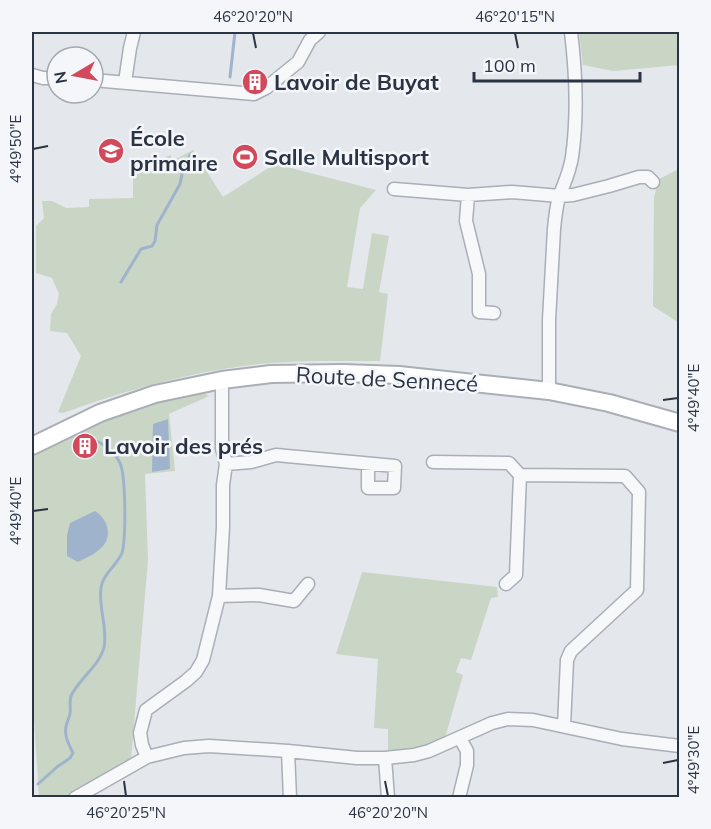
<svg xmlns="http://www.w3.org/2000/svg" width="711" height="829" font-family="Mulish,sans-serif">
<rect width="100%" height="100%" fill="#e4e7ec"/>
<path fill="#c9d6c5" d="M579,32H679V65L613,71L583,65Z
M193,150L223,197L284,158L291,168L376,190L360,208L347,287L363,289L372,233L389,236L379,292L388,294L380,361C340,361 299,360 260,364C192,371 127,390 63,413L58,412L81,356L67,333L50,331L51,314L57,304L59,294L52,278L36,273V226L44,218L42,201H52L66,208L89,207V199L133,198V172L152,171V164L170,155L174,160Z
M679,169V323L653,306L654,197L659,179Z
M202,392L209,396L169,414L175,471L145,474L148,560L131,760L96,779L71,794L63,797H39L33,703L32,702V466L34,465L32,462V457L91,426L189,393Z
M362,572L497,587L498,597L491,598L471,660L461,658L456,672L463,675L445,738L408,752L388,753V729L374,728L378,659L336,654Z"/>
<path fill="#9fb4cc" d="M168,419L170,469L152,472L153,424Z
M95,511C109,519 113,539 100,549C94,555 85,558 78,562L67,556V535L70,523Z"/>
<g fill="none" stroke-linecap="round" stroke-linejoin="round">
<path stroke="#9fb4cc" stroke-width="3" d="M230,77L235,32
M121,282L141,249L152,246L155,241L157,225L180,184L184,165L191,154
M38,784L57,767L70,758L73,753C68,743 63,734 67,723C68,719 69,718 70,714C71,708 69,702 71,696C79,679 100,665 104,647C108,628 98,607 101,588C102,575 117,565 122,553C126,539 126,476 120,463C114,451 105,445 93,439"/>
<g stroke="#a9aeb7" stroke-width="15">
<path id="street" d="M32,75L43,78H57
M93,80L254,94L266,88L298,62L310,40L319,32
M125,82L130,48L134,32
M394,189L468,195L512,192L560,196L573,195L609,186L639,177H648L653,182
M468,195L466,221L479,274V312L494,313
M549,391V320L554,229C555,218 556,208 559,197C564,184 570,171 572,157C578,115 576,73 571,32
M433,462L509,463L520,475
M226,464L251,462L276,455L395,466L394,488H368V465
M506,584L516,575L520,475L625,476L639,492L637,590L571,651L567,660L564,726
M219,596L259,595L294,601L308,584
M288,751L290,798
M147,757L142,745L140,733L146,710L186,681L196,672L203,660L219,596L223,527V485L226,464L222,448V380
M385,758L388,798
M75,798L147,757L184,748L209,746L288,751L357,758H385L414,755L429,751L492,723L508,719L533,720L622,739L680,746
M459,798L467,765V751L460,738"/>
</g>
<g stroke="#a9aeb7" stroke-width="20">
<path id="secondary" d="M32,446L100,413L155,394L222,380L271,374L343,373L399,375L549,391L609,403L680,423"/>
</g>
<use href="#street" stroke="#f7f8fa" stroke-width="12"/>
<use href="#secondary" stroke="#fff" stroke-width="16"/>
</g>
<path fill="none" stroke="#2b3445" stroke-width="2" d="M253,33L256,48M515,33L518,48M33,149L48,146M663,400L678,398M33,511L48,509M663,763L678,760M124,781L126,796M385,781L388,796"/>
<defs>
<g id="building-disc" transform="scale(1.35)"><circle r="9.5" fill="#d1495b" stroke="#f4f6f9"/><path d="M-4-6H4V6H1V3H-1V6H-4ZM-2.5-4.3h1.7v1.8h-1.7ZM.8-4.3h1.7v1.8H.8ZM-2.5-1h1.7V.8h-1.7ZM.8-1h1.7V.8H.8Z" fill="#fff"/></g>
<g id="school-disc" transform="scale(1.35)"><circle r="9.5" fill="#d1495b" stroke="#f4f6f9"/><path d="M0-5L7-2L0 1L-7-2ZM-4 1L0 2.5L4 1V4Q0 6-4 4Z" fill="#fff"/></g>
<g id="stadium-disc" transform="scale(1.35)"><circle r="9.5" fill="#d1495b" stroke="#f4f6f9"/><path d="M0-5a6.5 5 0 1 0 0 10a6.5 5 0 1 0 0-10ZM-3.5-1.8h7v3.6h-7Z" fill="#fff"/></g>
</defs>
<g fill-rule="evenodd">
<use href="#building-disc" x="255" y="82"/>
<use href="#school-disc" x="111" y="151"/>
<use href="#stadium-disc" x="245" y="157"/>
<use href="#building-disc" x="85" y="446"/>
</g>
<g text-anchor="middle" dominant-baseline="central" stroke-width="5" stroke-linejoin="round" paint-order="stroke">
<g font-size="22" font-weight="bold" fill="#2b3445" stroke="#f4f6f9" text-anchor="start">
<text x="274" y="82">Lavoir de Buyat</text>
<text x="130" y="138">École<tspan x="130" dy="25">primaire</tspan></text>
<text x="264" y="157">Salle Multisport</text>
<text x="104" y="446">Lavoir des prés</text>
</g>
<g font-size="22" fill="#2b3445" stroke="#f4f6f9">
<text transform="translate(387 379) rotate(3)">Route de Sennecé</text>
</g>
</g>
<rect width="711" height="829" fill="none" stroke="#f4f6f9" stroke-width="66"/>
<g transform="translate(75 75) rotate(260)"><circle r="28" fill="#f4f6f9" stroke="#a4a8b1" stroke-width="1.5"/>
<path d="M0-4.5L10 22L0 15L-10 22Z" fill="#d1495b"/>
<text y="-9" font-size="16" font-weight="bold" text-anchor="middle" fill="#2b3445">N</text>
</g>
<path d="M474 72v9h166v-9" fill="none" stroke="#2b3445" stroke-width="3"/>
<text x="483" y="72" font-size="18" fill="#2b3445" stroke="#f4f6f9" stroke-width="4.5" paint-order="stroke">100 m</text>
<rect x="33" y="33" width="645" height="763" fill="none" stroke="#2b3445" stroke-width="2"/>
<g font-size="15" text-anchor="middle" fill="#2b3445">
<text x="253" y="22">46°20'20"N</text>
<text x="515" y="22">46°20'15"N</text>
<text transform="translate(16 149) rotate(-90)" y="5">4°49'50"E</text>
<text transform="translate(694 398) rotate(-90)" y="5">4°49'40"E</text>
<text transform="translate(16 511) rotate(-90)" y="5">4°49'40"E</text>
<text transform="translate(694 760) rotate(-90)" y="5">4°49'30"E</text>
<text x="126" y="818">46°20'25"N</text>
<text x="388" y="818">46°20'20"N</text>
</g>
</svg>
